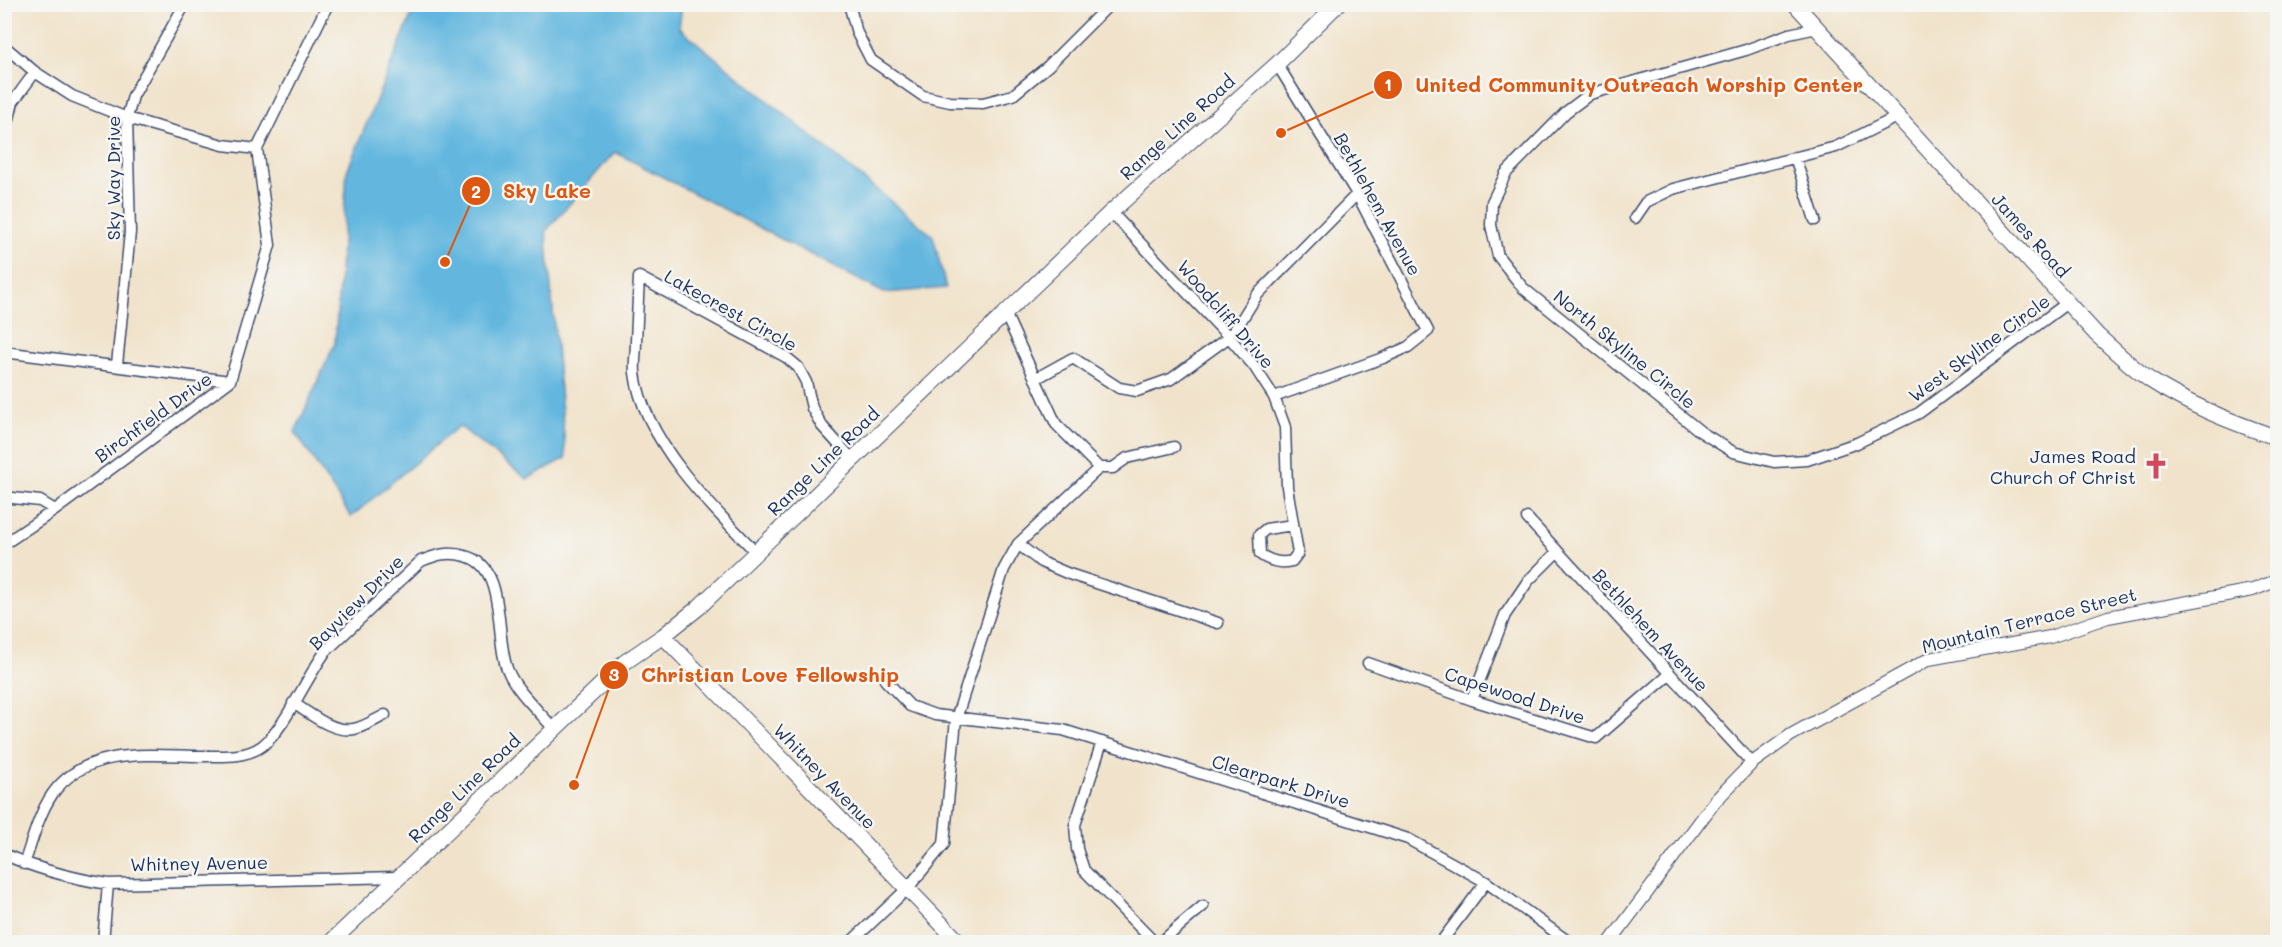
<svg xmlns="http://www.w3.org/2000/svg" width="2282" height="947" font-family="Mali,sans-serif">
<rect width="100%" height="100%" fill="#f6f6f2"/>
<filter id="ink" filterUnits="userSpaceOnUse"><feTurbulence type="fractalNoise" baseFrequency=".0167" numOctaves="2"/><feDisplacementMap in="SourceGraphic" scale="12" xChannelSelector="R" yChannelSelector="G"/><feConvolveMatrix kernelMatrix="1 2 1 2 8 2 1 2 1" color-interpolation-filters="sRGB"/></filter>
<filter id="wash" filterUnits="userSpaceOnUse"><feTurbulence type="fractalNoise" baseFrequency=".008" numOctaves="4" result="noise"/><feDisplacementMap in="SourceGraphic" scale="24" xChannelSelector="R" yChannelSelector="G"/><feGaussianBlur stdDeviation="1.35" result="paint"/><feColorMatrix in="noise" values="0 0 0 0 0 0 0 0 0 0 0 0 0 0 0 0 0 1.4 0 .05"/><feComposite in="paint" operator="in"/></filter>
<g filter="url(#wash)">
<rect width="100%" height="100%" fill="#f1e3cb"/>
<path fill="#63b7df" stroke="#3f739e" stroke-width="1.5" d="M416,4L682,5L679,28L933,236L946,288L884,293L615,152L546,231L566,458L527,479L459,426L351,517L295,432L335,343L347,171Z"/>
</g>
<g filter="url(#ink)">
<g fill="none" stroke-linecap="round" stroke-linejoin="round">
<g stroke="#3b4a6e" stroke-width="13">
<path id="minor" d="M849,4L857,33L871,60L923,96L950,102L983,103L1013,95L1048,66L1110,4
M1817,28L1789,34L1746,50L1590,94L1566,112L1506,173L1492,202L1491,225L1498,256L1523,288L1701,432L1733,452L1774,462L1807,460L1857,443L1919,413L2067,303
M4,46L35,72L72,96L127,118L223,145L257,149
M4,139L13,102L35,72
M1795,157L1815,220
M1111,212L1229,337L1254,366L1274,397L1285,427L1287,487L1298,553L1292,561C1281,564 1269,561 1260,554L1259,535L1266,529L1293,525
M1635,218L1646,202L1673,189L1836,147L1897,117
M1005,313L1056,424L1099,468
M4,352L230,381
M117,365L130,232L127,118L133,96L185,4
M1035,379L1073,358L1119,388L1137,391L1171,379L1229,337L1237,327L1257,295L1357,194
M1274,397L1383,358L1408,347L1428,331L1357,194L1277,64
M1099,468H1113L1127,458L1174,447
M4,497L40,501L55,510
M1527,518L1752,763
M4,544L55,510L230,381L270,245L257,149L328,4
M1018,544L1041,562L1069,574L1218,623
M756,552C711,507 643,439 635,373C634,363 636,352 636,341C637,320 638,299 639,277L786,357L798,367L806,382L812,408L822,426L853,460
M1368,663L1472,700L1596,738L1669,675
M885,680L910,706L935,715L1063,730L1408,839L1486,882L1569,942
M1472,700L1505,615L1528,581L1557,552
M293,703C310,713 332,733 354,729C364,727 375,720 385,715
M1102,742L1075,825L1077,849L1084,870L1154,942
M4,854C38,870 71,878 108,884L398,877
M24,864C33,839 40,808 57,788C93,746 155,756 204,756C224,756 245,758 262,746C284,730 307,676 326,651L421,561C436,555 448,551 465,556C508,566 494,639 508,671C517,692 539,711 554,729
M103,942L108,884
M851,942L907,889L944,844L956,719L1004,569L1018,544L1099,468
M1161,942L1203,906
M1441,942L1486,882"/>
</g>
<g stroke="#3b4a6e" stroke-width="14">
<path id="tertiary" d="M1610,942L1716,800L1752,763L1791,735L1929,659L2050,637L2108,617L2253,590L2278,580"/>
</g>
<g stroke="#3b4a6e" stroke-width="17">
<path id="secondary" d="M1795,4L2097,335C2114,350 2131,367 2150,380C2190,406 2233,423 2278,438
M663,636L959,942
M331,942L625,662L663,636L698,608L1111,212L1277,64L1338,4"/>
</g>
<use href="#minor" stroke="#fff" stroke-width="10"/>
<use href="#tertiary" stroke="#fff" stroke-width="12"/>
<use href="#secondary" stroke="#fff" stroke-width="15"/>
</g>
</g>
<defs>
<g id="church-bare" transform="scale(2.07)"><path d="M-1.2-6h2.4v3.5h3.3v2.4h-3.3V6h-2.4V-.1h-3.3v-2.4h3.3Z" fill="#d1495b" stroke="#f6f6f2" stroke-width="2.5" paint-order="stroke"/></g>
</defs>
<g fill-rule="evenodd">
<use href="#church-bare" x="2156" y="466"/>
</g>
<g text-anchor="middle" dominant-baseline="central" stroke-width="5" stroke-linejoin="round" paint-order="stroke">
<g font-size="18" fill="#1b2f5e" stroke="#f6f6f2">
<text transform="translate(1177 127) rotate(-42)">Range Line Road</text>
<text transform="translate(113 178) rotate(-90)">Sky Way Drive</text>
<text transform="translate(1378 204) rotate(61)">Bethlehem Avenue</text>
<text transform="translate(2031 235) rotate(48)">James Road</text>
<text transform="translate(731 310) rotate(29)">Lakecrest Circle</text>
<text transform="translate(1226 314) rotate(49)">Woodcliff Drive</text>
<text transform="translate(1979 348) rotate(-36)">West Skyline Circle</text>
<text transform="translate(1625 349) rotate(39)">North Skyline Circle</text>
<text transform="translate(153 417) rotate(-36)">Birchfield Drive</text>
<text transform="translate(823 461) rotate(-44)">Range Line Road</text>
<text transform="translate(356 602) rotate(-45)">Bayview Drive</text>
<text transform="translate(2029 620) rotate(-14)">Mountain Terrace Street</text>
<text transform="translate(1651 630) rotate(47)">Bethlehem Avenue</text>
<text transform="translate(1515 695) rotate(18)">Capewood Drive</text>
<text transform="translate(825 776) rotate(46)">Whitney Avenue</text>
<text transform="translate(1281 781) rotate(17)">Clearpark Drive</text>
<text transform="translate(464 788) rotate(-44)">Range Line Road</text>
<text transform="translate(199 863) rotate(-1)">Whitney Avenue</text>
</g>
<g font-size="18" fill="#1b2f5e" stroke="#f6f6f2" text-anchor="end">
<text x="2136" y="456">James Road<tspan x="2136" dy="21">Church of Christ</tspan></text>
</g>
</g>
<path fill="none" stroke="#de5710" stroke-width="2" d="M1281 133L1388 85M445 262L476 191M574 785L614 675"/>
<g fill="#de5710" stroke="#f6f6f2" stroke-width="2">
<circle cx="1281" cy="133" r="6"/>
<circle cx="445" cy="262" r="6"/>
<circle cx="574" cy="785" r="6"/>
<circle cx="1388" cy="85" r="15"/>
<circle cx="476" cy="191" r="15"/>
<circle cx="614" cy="675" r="15"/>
</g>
<g font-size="18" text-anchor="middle" font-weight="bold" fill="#fff">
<text x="1388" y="91">1</text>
<text x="476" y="198">2</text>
<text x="614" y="681">3</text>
</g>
<g font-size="20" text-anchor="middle" font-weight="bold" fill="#de5710" stroke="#f6f6f2" stroke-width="5" stroke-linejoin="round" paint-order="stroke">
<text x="1639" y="92">United Community Outreach Worship Center</text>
<text x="547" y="198">Sky Lake</text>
<text x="770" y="682">Christian Love Fellowship</text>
</g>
<rect width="2282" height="947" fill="none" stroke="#f6f6f2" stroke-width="24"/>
</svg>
